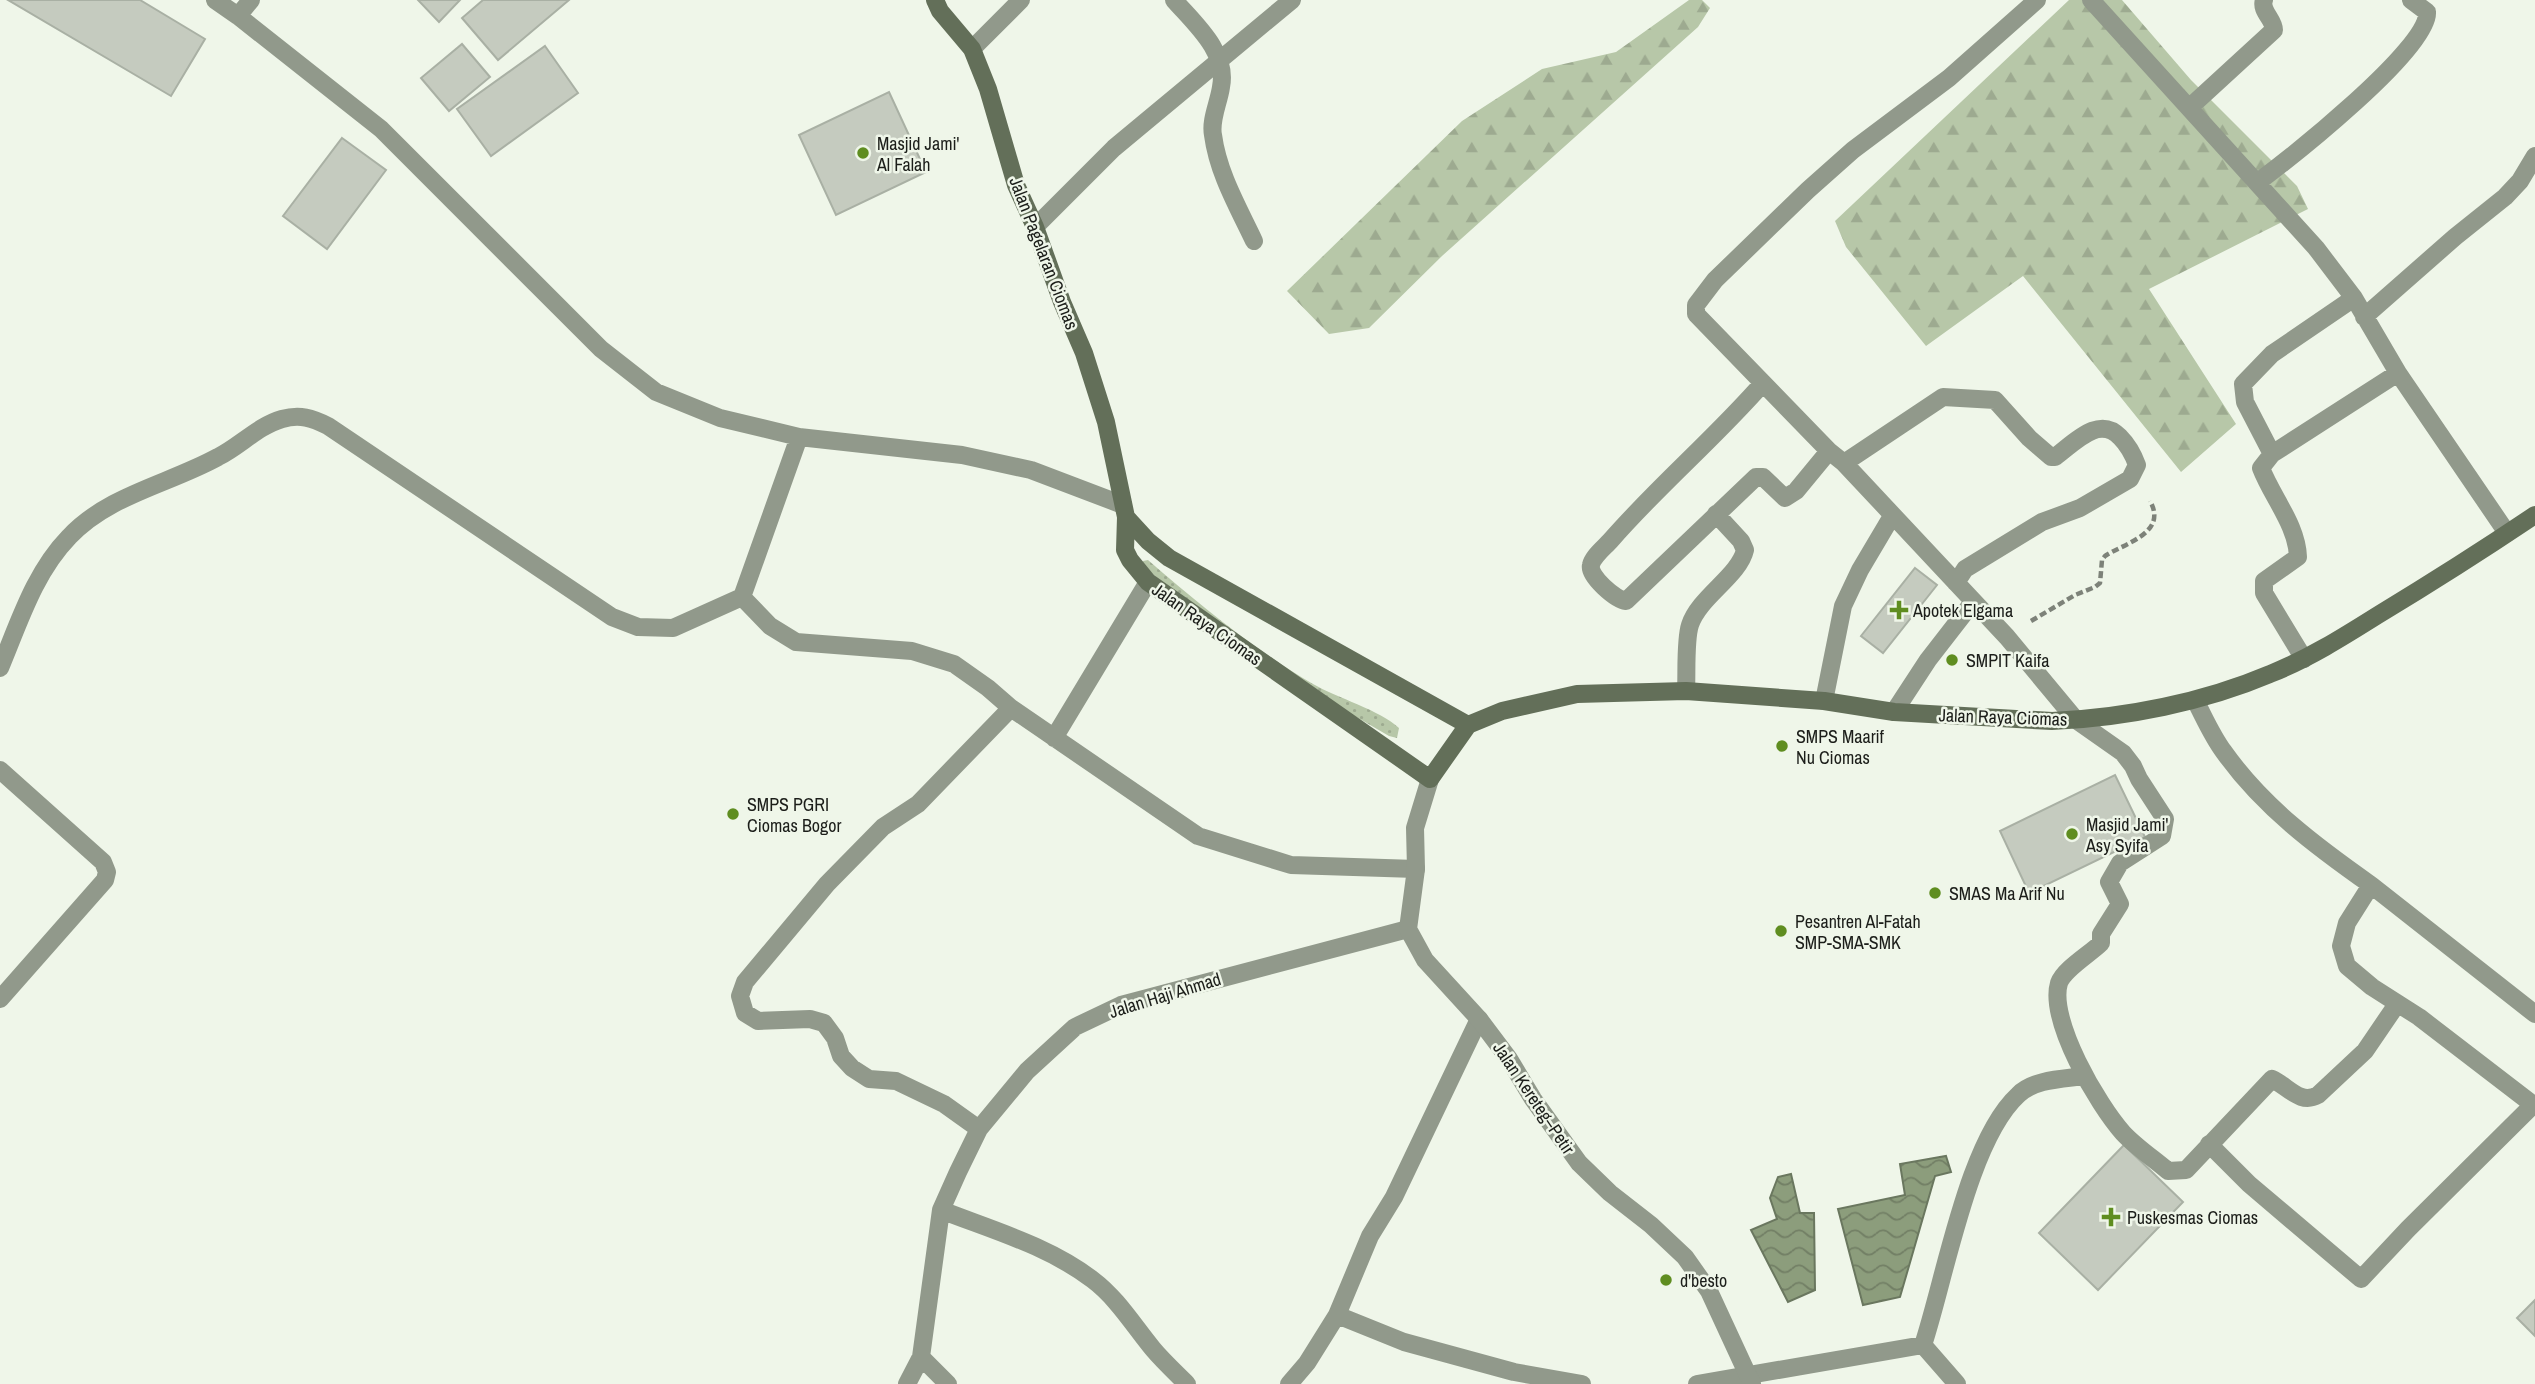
<svg xmlns="http://www.w3.org/2000/svg" width="2535" height="1384" font-family="'Archivo Narrow',sans-serif">
<defs>
<pattern id="grass-dots" width="8" height="8" patternUnits="userSpaceOnUse" patternTransform="scale(1.75)"><rect width="8" height="8" fill="#b7c7a8"/><path d="M2 2h.1M6 6h.1" fill="none" stroke="#9daa90" stroke-width="1.8" stroke-linecap="round"/></pattern>
<pattern id="forest-firs" width="22" height="20" patternUnits="userSpaceOnUse" patternTransform="scale(1.75)"><rect width="22" height="20" fill="#b7c7a8"/><path d="M5 1l3.5 6h-7zM16 11l3.5 6h-7z" fill="#9daa90"/></pattern>
<pattern id="water-waves" width="16" height="10" patternUnits="userSpaceOnUse" patternTransform="scale(1.75)"><rect width="16" height="10" fill="#8c9d7c"/><path d="M0 5q4-4 8 0t8 0" fill="none" stroke="#727f65"/></pattern>
</defs>
<rect width="100%" height="100%" fill="#eff6e9"/>
<path fill="url(#grass-dots)" d="M1148,560C1200,605 1253,649 1313,684C1337,698 1380,710 1399,728L1397,738L1389,736L1322,697L1183,602L1143,565V561Z"/>
<path fill="url(#forest-firs)" d="M1689,0H1702L1710,8L1698,27L1442,256L1369,328L1329,334L1287,291L1462,121L1542,69L1616,52Z
M2069,0H2122L2191,80L2297,186L2308,209L2149,289L2236,424L2181,472L2023,276L1926,346L1846,247L1835,221Z"/>
<path fill="url(#water-waves)" stroke="#6a775f" stroke-width="2" d="M1946,1156L1951,1172L1935,1176L1900,1297L1863,1305L1838,1209L1905,1195L1900,1164Z
M1791,1174L1800,1213H1814L1815,1290L1788,1302L1751,1230L1777,1219L1770,1198L1778,1177Z"/>
<path fill="#c5cbbf" stroke="#a9b0a4" stroke-width="2" d="M8,0H140L205,39L171,96Z
M418,0H460L439,22Z
M483,0H569L498,60L462,18Z
M462,44L490,77L449,111L421,78Z
M545,46L578,93L491,156L457,109Z
M889,92L926,172L836,215L799,135Z
M342,138L386,170L327,249L283,216Z
M1915,568L1937,585L1883,653L1861,636Z
M2115,775L2145,837L2029,893L2000,831Z
M2124,1145L2183,1202L2098,1290L2039,1233Z
M2535,1300V1336L2517,1318Z"/>
<g fill="none" stroke-linecap="round" stroke-linejoin="round">
<path stroke="#7d8279" stroke-width="4.5" stroke-dasharray="7 3.5" stroke-linecap="butt" d="M2031,621L2075,595L2095,587L2100,583L2102,560L2105,556C2125,543 2168,533 2150,501"/>
<path stroke="#91998b" stroke-width="18" d="M215,0L238,16L381,129L601,349L656,392L720,418L799,437L962,455L1031,470L1123,505
M1174,0C1195,24 1228,52 1221,87C1219,102 1210,120 1213,135C1218,173 1238,207 1254,241
M2037,0L1949,78L1853,150L1808,190L1715,280L1696,305V314L1829,451L1844,463L2007,637L2076,720L2123,753L2133,766L2139,779L2165,819L2162,836L2120,863L2109,882L2120,904L2101,934V943C2090,954 2064,969 2059,983C2048,1020 2098,1105 2123,1133C2136,1147 2154,1159 2168,1171L2186,1170L2272,1079C2289,1087 2300,1105 2318,1095L2365,1051L2397,1004
M2091,0L2316,248L2354,298L2398,373L2507,533
M238,16L251,0
M972,49L1021,0
M2189,108L2274,30C2274,19 2260,11 2264,0
M2258,182C2290,158 2430,48 2427,12L2411,0
M1035,227L1114,148L1292,0
M2354,298L2272,354L2243,384L2245,402L2272,454L2398,373
M2364,317L2455,237L2505,197L2520,181L2535,156
M1763,383C1715,438 1659,485 1611,540C1605,547 1593,556 1591,565C1588,576 1616,600 1626,601L1756,477H1763L1785,498L1796,491L1829,451
M2272,454L2261,468C2272,497 2297,525 2298,557L2264,581V593L2304,659
M1844,463L1943,397L1995,400L2029,438L2051,457H2055C2075,442 2099,415 2120,437C2128,445 2133,454 2137,465L2130,479L2080,508L2042,522L1965,569L1956,583
M742,597L770,626L796,642L912,651L954,664L988,688L1011,708L918,804L883,827L827,884L745,982L740,996L745,1013L758,1021L810,1019L824,1023L835,1038L841,1056L852,1068L869,1079L896,1081L944,1104L979,1129
M0,668C19,623 34,573 69,537C108,495 169,484 218,457C240,446 258,426 282,419C300,414 312,418 328,426L612,617L638,627L673,628L742,597L799,437
M1686,691C1687,673 1685,640 1690,625C1699,597 1739,576 1745,550L1741,541L1716,514
M2195,700C2204,717 2212,736 2224,752C2263,807 2317,847 2371,885
M1824,701L1843,606L1860,570L1892,516
M1011,708L1198,836L1291,865L1416,869
M1894,712L1928,660L1973,602
M1054,738L1148,582
M0,770L103,862L107,872L105,880L0,999
M2535,1014L2371,885L2347,923L2341,946L2347,966L2372,987L2419,1017L2535,1106
M1479,1019L1394,1197L1370,1236L1337,1315L1404,1342L1514,1372L1582,1384
M2209,1144L2249,1184L2361,1279L2408,1229L2533,1105
M941,1210C992,1230 1049,1246 1093,1280C1117,1298 1134,1326 1153,1349C1163,1361 1176,1373 1187,1384
M1923,1345L1957,1384
M921,1357L948,1384
M907,1384L921,1357L941,1210L958,1172L979,1129L1027,1071L1075,1027L1121,1005L1408,929
M1289,1384L1307,1363L1337,1315
M1697,1384L1923,1345C1945,1279 1968,1141 2018,1095C2034,1079 2063,1079 2084,1076"/>
<path stroke="#91998b" stroke-width="18" d="M1430,779L1415,828L1416,869L1408,929L1425,960L1479,1019L1509,1059L1533,1099L1579,1163L1610,1193L1651,1225L1685,1257L1709,1291L1752,1384"/>
<path stroke="#636f59" stroke-width="18" d="M935,0L940,11L972,49L988,89L1016,185L1035,227L1062,302L1084,353L1106,422L1126,517L1125,550L1130,560L1148,582L1430,779L1468,725L1502,711L1577,694L1686,691L1824,701L1894,712L2052,721C2125,718 2204,702 2270,674C2308,659 2343,637 2378,615C2431,583 2483,550 2535,515
M1126,517L1148,541L1169,558L1468,725"/>
</g>
<g fill="#5f8d20" stroke="#eff6e9" stroke-width="2.5">
<circle cx="863" cy="153" r="7"/>
<path d="M1895.5 599.5h7v7h7v7h-7v7h-7v-7h-7v-7h7z"/>
<circle cx="1952" cy="660" r="7"/>
<circle cx="1782" cy="746" r="7"/>
<circle cx="733" cy="814" r="7"/>
<circle cx="2072" cy="834" r="7"/>
<circle cx="1935" cy="893" r="7"/>
<circle cx="1781" cy="931" r="7"/>
<path d="M2107.5 1206.5h7v7h7v7h-7v7h-7v-7h-7v-7h7z"/>
<circle cx="1666" cy="1280" r="7"/>
</g>
<g text-anchor="middle" dominant-baseline="central" stroke-width="5" stroke-linejoin="round" paint-order="stroke">
<g font-size="18" fill="#1c1e1a" stroke="#eff6e9" text-anchor="start">
<text x="877" y="143">Masjid Jami'<tspan x="877" dy="21">Al Falah</tspan></text>
<text x="1913" y="610">Apotek Elgama</text>
<text x="1966" y="660">SMPIT Kaifa</text>
<text x="1796" y="736">SMPS Maarif<tspan x="1796" dy="21">Nu Ciomas</tspan></text>
<text x="747" y="804">SMPS PGRI<tspan x="747" dy="21">Ciomas Bogor</tspan></text>
<text x="2086" y="824">Masjid Jami'<tspan x="2086" dy="21">Asy Syifa</tspan></text>
<text x="1949" y="893">SMAS Ma Arif Nu</text>
<text x="1795" y="921">Pesantren Al-Fatah<tspan x="1795" dy="21">SMP-SMA-SMK</tspan></text>
<text x="2127" y="1217">Puskesmas Ciomas</text>
<text x="1680" y="1280">d'besto</text>
</g>
<g font-size="18" fill="#1c1e1a" stroke="#eff6e9">
<text transform="translate(1044 253) rotate(69)">Jalan Pagelaran Ciomas</text>
<text transform="translate(1207 624) rotate(35)">Jalan Raya Ciomas</text>
<text transform="translate(2003 717) rotate(2)">Jalan Raya Ciomas</text>
<text transform="translate(1165 995) rotate(-17)">Jalan Haji Ahmad</text>
<text transform="translate(1534 1098) rotate(56)">Jalan Kereteg–Petir</text>
</g>
</g>
</svg>
